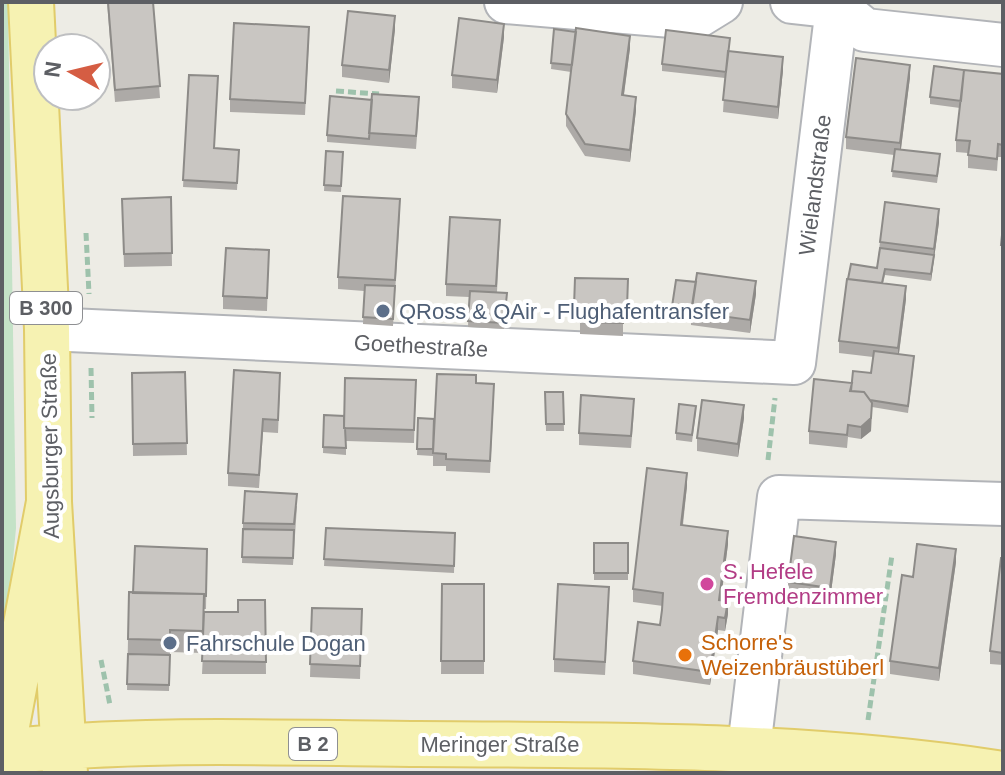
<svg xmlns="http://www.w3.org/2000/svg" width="1005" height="775" font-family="Arial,sans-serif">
<rect width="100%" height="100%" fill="#edece5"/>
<path fill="#c4e2c7" d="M2,2H8L16,528L6,635L2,634Z"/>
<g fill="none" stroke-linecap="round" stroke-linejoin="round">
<g stroke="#b2b4b8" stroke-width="46">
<path id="street" d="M506,2L695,18L721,2
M792,2L837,7L865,30L1003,45
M47,329L794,363L837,7
M749,748L779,497L1003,504"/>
</g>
<g stroke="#e1cc6a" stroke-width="48">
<path id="primary" d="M31,2L47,329L49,502L65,773
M49,502L2,752C140,737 280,743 418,744C611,745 805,744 996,773"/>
</g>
<path stroke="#9ec2ac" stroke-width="5" stroke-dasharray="8 4" stroke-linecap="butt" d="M336,91L379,94
M86,233L89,294
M91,368L92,418
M768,460L775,398
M101,660L110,705
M868,720L892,555"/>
<use href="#street" stroke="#fff" stroke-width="42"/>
<use href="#primary" stroke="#f6f2b2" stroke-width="44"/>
</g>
<path fill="#adaaa7" d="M107,2H153L160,98L115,102Z
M395,29L389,83L342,77V65Z
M554,29L630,48L624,95L636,110L630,162L585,156L566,126V114L571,72L551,69Z
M504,37L497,93L452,88V75Z
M309,39L305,115L230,112V99Z
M729,51L783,70L778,119L723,112L725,78L662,71V64Z
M1003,74V157H998L997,171L968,168V153L956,152V140L960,108L930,104V97Z
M189,75L214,148L239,150L237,190L183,187Z
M910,77L901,149L940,161L937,183L892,177L894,155L846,149V137Z
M419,110L416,149L327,142V135Z
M326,151L343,152L341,192L324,191Z
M171,197L172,266L124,267L122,199Z
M400,212L393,326L363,324L364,291L338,289V277Z
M939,222L931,281L885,275L883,284L906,299L899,354L914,362L908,413L872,407L871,431L861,439L848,437L847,448L809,444V431L852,383L871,373L873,357L839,353V341L848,279L877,268L880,242Z
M1003,225V258H1001Z
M500,232L497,292L507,293L504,329L468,327L469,297L446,296V284Z
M269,250L267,311L223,309V296Z
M575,278L628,279L627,321H623V336L580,334V320H574Z
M756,294L750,333L691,325V322L671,320V313Z
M185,372L187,455L133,456L132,373Z
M416,380L414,443L346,441V455L323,453L324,415L344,416Z
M476,383L494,397L490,473L446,471V466H433V456L417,455L418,418L434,419Z
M280,386L278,433L263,432L259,488L228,486V473Z
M545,392H563L564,431H546Z
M634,411L631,448L579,445V433Z
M696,412L692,442L676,440V433Z
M744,418L738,457L697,451V438Z
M687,486L683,525L728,544L721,600L728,614L725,631L718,630L710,685L633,674V661L660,625L663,606L633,602V589Z
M297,506L293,565L242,563L243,523Z
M326,528L455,533L454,573L324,566Z
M594,543H628V580H594Z
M207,549L206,609H204V612H238L265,600L266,674H202L203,653L170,652L169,691L127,690L128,639L133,593Z
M836,554L830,600L788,594V582Z
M1003,558V665L990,664V651Z
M956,562L939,681L890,674V661L913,577Z
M442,584H484V674H441Z
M609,600L605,675L554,672V659Z
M312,608L362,609L360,679L310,677Z"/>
<path fill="#8d8b88" d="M395,16V29L389,83V70Z
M504,24V37L497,93V80Z
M630,36V48L622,108V95Z
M783,57V70L778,119V107Z
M910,65V77L900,156V143Z
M636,97V110L630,162V150Z
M939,209V222L931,281V274Z
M756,281V294L750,333V320Z
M906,286V299L898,360V348Z
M872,403L871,431L861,439V427Z
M744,405V418L738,457V444Z
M687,473V486L681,537V525Z
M728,531V544L719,613V600Z
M836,542V554L830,600V588Z
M956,549V562L939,681V668Z
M728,601V614L725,631V618Z
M718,617V630L710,685V672Z"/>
<path fill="#c9c6c2" stroke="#8d8b88" stroke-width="2" d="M108,2H153L160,86L115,90Z
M348,11L395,16L389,70L342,65Z
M459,18L504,24L497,80L452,75Z
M234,23L309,27L305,103L230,99Z
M576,28L630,36L622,95L636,97L630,150L585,144L566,114Z
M554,29L576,32L572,65L551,63Z
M666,30L730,38L726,72L662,64Z
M728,51L783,57L778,107L723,100Z
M856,58L910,65L900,143L846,137Z
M934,66L964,70L961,101L930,97Z
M964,70L1003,74V145L998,144L997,159L968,155L970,141L956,140Z
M189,75L218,76L214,148L239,150L237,183L183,180Z
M372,94L419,97L416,136L369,133Z
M330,96L372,100L369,139L327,135Z
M895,149L940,154L937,176L892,171Z
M326,151L343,152L341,186L324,185Z
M343,196L400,199L395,280L338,277Z
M171,197L172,253L124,254L122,199Z
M885,202L939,209L934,249L880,242Z
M450,217L500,220L496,286L446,284Z
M1003,225V245H1001Z
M226,248L269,250L267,298L223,296Z
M880,248L934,255L931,274L885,269L882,283L848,279L851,264L877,268Z
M697,273L756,281L750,320L691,312Z
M575,278L628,279L627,308H623V323L580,322L581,307H574Z
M847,279L906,286L898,348L839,341Z
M676,280L696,282L691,315L671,313Z
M365,285L395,286L393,319L363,317Z
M470,291L507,293L504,323L468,321Z
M874,351L914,356L908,406L870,400L864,392L851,391L853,371L871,373Z
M234,370L280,373L278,420L263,419L259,475L228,473Z
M185,372L187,443L133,444L132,373Z
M437,374L476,375V383L494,384L490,461L446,459V454L433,453Z
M345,378L416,380L414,430L344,428Z
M814,379L852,383L850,391L864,392L872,403L871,418L861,427L848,425L847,435L809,431Z
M545,392H563L564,424H546Z
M581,395L634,399L631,436L579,433Z
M702,400L744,405L738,444L697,438Z
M679,404L696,406L692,435L676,433Z
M324,415L344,416V428H345L346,448L323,447Z
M418,418L434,419L433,449H417Z
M647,468L687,473L681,525L728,531L719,600L728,601L725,618L718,617L710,672L633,661L638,622L660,625L662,610L663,593L633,589Z
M245,491L297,494L294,524L243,523Z
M326,528L455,533L454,566L324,559Z
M243,529L294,530L293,558L242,557Z
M794,536L836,542L830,588L788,582Z
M594,543H628V573H594Z
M917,544L956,549L939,668L890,661L902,575L913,577Z
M135,546L207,549L206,596H204V594L133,593Z
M1001,558H1003V653L990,651Z
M442,584H484V661H441Z
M558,584L609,587L605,662L554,659Z
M129,592L204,594L203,631L170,630V640L128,639Z
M238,600H265L266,662L202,661L204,612H238Z
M312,608L362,609L360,666L310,664Z
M128,654L170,655L169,685L127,684Z"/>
<g fill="#5c6f8a" stroke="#fff" stroke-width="3">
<circle cx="383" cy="311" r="8"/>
<circle cx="170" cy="643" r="8"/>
</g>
<circle fill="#d1479c" stroke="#fff" stroke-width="3" cx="707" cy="584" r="8"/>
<circle fill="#e8710a" stroke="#fff" stroke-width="3" cx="685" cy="655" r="8"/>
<g text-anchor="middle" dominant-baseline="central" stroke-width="8" stroke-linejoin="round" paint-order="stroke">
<g fill="#fff" stroke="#8e8f92" stroke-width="2">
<rect x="10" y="292" width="72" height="32" rx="6"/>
<rect x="289" y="728" width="48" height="32" rx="6"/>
</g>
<g font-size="20" font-weight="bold" fill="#5d5f64">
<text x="46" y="308">B 300</text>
<text x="313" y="744">B 2</text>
</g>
<g font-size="22" fill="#5d5f64" stroke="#fff">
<text transform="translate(815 185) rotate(-83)">Wielandstraße</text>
<text transform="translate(421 346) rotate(3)">Goethestraße</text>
<text transform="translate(50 446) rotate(-91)">Augsburger Straße</text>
<text x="500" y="744">Meringer Straße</text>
</g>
<g font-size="22" fill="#4e5e75" stroke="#fff" text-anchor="start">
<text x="399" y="311">QRoss &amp; QAir - Flughafentransfer</text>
<text x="186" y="643">Fahrschule Dogan</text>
</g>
<g font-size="22" fill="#b23c85" stroke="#fff" text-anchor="start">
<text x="723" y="571">S. Hefele<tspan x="723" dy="25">Fremdenzimmer</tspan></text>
</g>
<g font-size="22" fill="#c56008" stroke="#fff" text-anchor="start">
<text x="701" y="642">Schorre's<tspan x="701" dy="25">Weizenbräustüberl</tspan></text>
</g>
</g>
<rect width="1005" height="775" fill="none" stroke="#5d5f64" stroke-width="8"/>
<g transform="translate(72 72) rotate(278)"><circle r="38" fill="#ffffff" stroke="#bebfc1" stroke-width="2"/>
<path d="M0-6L14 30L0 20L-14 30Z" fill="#d55d43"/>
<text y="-12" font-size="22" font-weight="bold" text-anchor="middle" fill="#5d5f64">N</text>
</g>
</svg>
